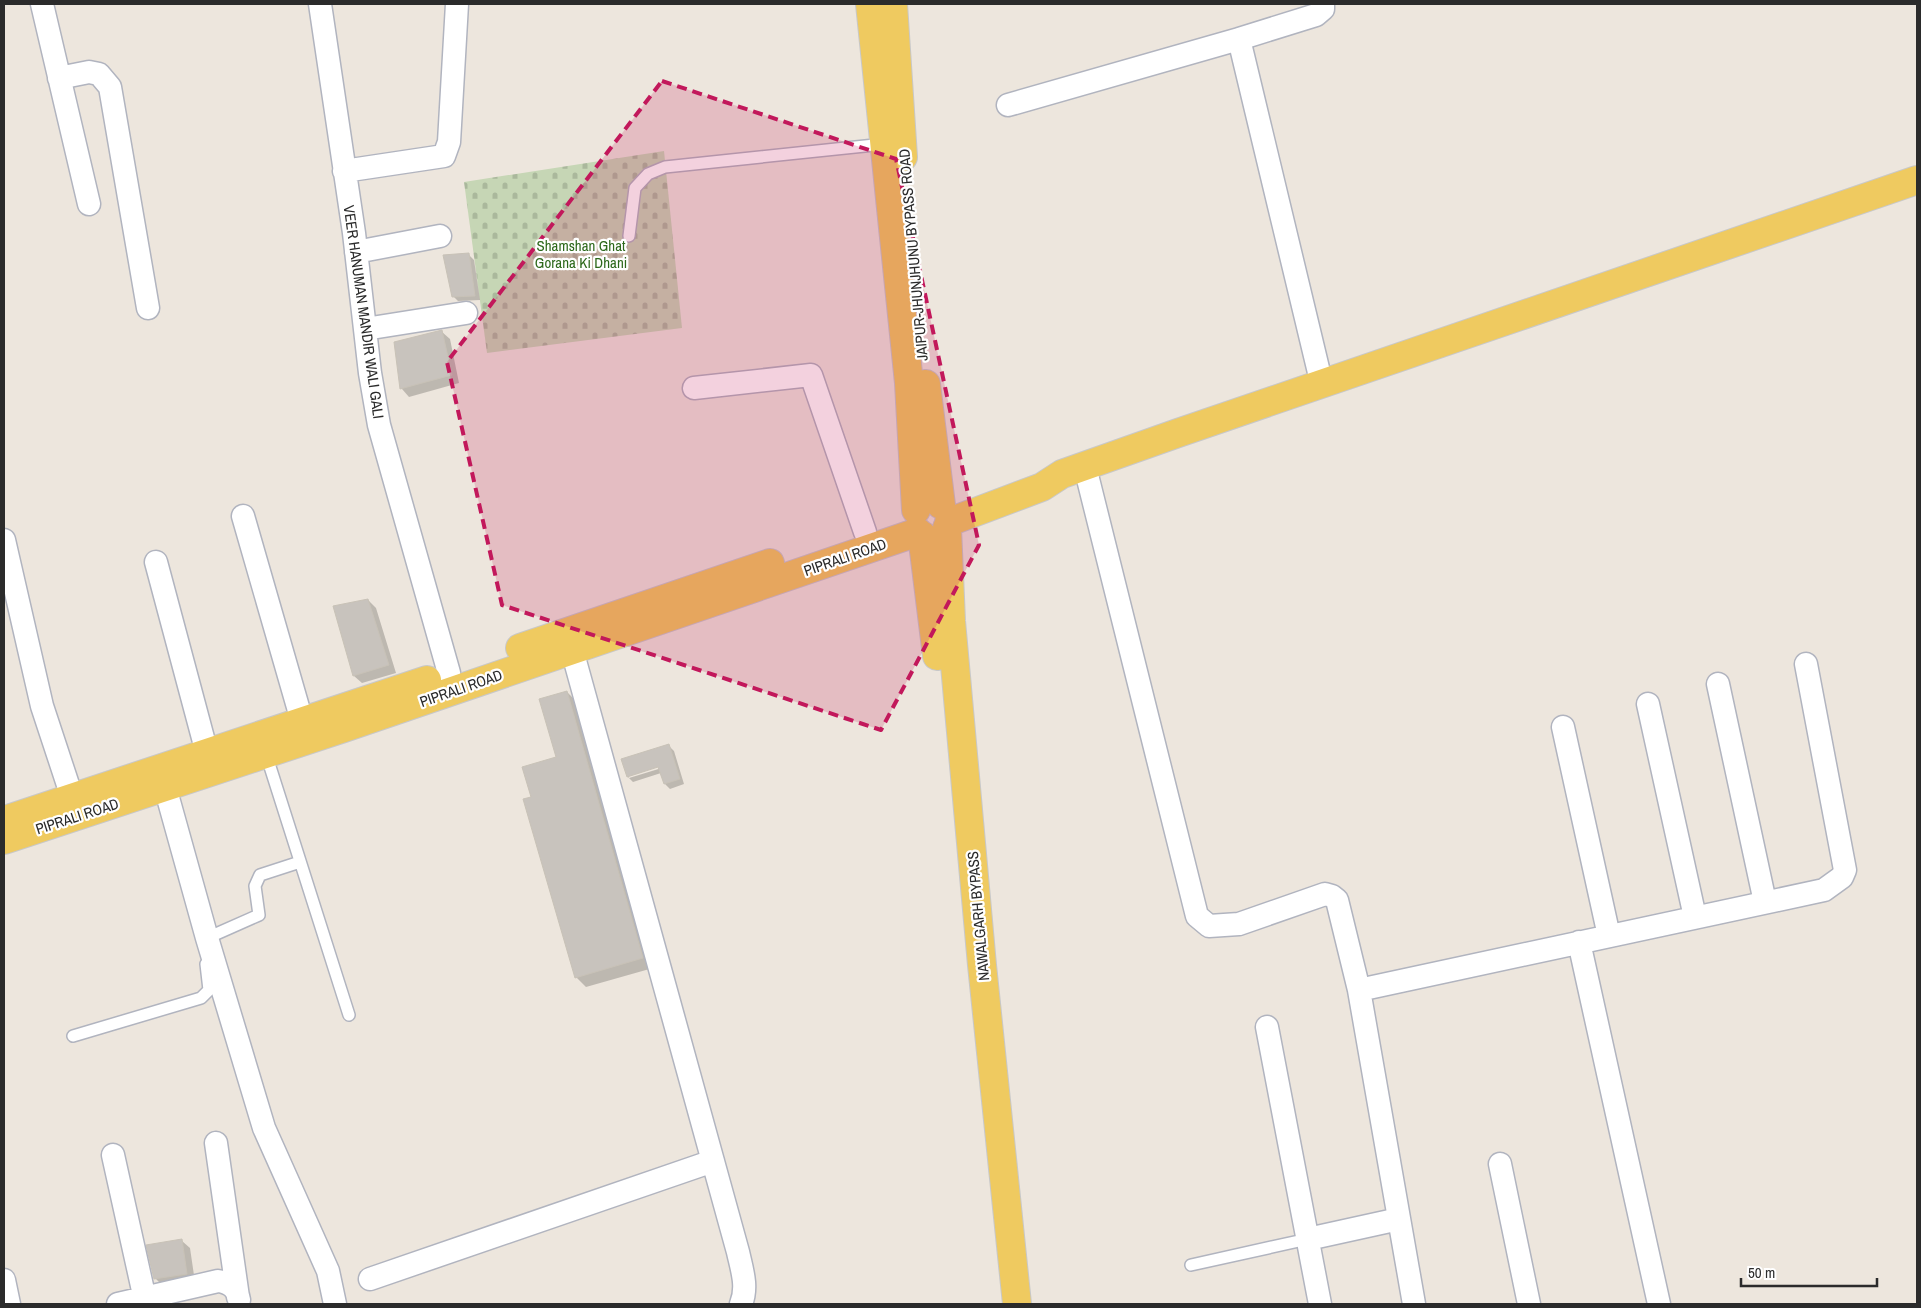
<svg xmlns="http://www.w3.org/2000/svg" width="1921" height="1308" font-family="'Archivo Narrow',sans-serif">
<defs>
<pattern id="cemetery-stones" width="16" height="16" patternUnits="userSpaceOnUse" patternTransform="scale(1.25)"><rect width="16" height="16" fill="#c6d6b5"/><path d="M2 7V4a2 2 0 0 1 4 0v3zM10 15v-3a2 2 0 0 1 4 0v3z" fill="#aab89c"/></pattern>
</defs>
<rect width="100%" height="100%" fill="#ede6dd"/>
<path fill="url(#cemetery-stones)" d="M664,151L682,328L487,353L464,182Z"/>
<path fill="#0003" fill-rule="evenodd" d="M469,255L474,260L480,300L458,301L453,296Z
M442,332L450,339L459,383L409,397L402,389L395,343Z
M368,600L376,608L396,673L362,683L354,676Z
M567,692L578,703L653,968L586,987L576,977L533,798L557,758Z
M669,746L674,751L684,784L670,789L665,784L661,773L633,782L628,777L623,760ZM664,764L665,767L629,778V775Z
M182,1241L190,1248L195,1282L163,1286L155,1278Z"/>
<path fill="#c8c3bd" stroke="#c8c2b7" d="M469,253L475,296L452,297L443,255Z
M442,330L452,375L400,389L394,342Z
M368,599L389,665L353,676L333,606Z
M567,691L643,958L575,978L523,799L531,797L522,767L556,757L539,699Z
M669,744L680,779L664,784L658,767L627,777L621,759Z
M182,1239L187,1274L154,1279L146,1245Z"/>
<g fill="none" stroke-linecap="round" stroke-linejoin="round">
<g stroke="#b1b4bf" stroke-width="14">
<path id="service" d="M629,236L635,188L648,174L665,167L884,144
M266,754L349,1015
M205,941L207,938L259,915L255,886L260,875L300,862
M73,1036L201,998L209,990L206,964
M1191,1265L1308,1239"/>
</g>
<g stroke="#b1b4bf" stroke-width="25">
<path id="minor" d="M42,4L89,204
M320,4L354,233L370,373L379,425L449,673
M59,78L89,72L99,74L110,87L148,308
M1008,105L1239,39
M344,171L444,156L449,142L457,4
M356,252L440,236
M365,329L466,313
M1322,385L1239,39L1316,15L1323,9V4
M694,388L811,375L865,532
M1085,467L1197,916L1209,926L1239,924L1325,894L1332,896L1337,900L1359,990L1414,1304
M243,516L302,721
M4,540L42,706L72,797
M156,562L207,753
M572,650L738,1252C742,1270 748,1287 741,1304
M1718,684L1765,902
M1648,704L1695,917
M1563,727L1609,936
M165,787L207,938L264,1128L328,1271L335,1304
M1579,942L1659,1304
M1359,990L1824,890L1842,877L1845,870L1806,664
M1267,1027L1320,1304
M216,1143L238,1297
M113,1155L146,1304
M1500,1164L1529,1304
M1308,1239L1399,1219
M370,1279L713,1161
M4,1280L9,1304
M118,1304L218,1281C230,1283 237,1287 239,1300"/>
</g>
<g stroke="#c8c8c8" stroke-width="30">
<path id="primary" d="M870,4L909,383L916,510
M893,4L903,157
M926,384L941,505
M949,522L1042,487L1062,474L1178,433L1917,180
M947,528L951,621L982,965L1017,1304
M922,535L937,656
M520,648L770,563
M5,820L427,680
M4,840L344,728L918,532"/>
</g>
<use href="#service" stroke="#fff" stroke-width="11"/>
<use href="#minor" stroke="#fff" stroke-width="22"/>
<use href="#primary" stroke="#efca60" stroke-width="28"/>
</g>
<path fill="#c2185b" fill-opacity="0.2" stroke="#c2185b" stroke-width="4" stroke-dasharray="10 6" stroke-linejoin="round" d="M662,81L896,159L979,545L881,730L502,605L447,362Z"/>
<g text-anchor="middle" dominant-baseline="central" stroke-width="4.5" stroke-linejoin="round" paint-order="stroke">
<g font-size="15" fill="#2d681b" stroke="#fff">
<text x="581" y="245">Shamshan Ghat<tspan x="581" dy="17">Gorana Ki Dhani</tspan></text>
</g>
<g font-size="15" fill="#2b2b2b" stroke="#fff">
<text transform="translate(913 255) rotate(-95)">JAIPUR-JHUNJHUNU BYPASS ROAD</text>
<text transform="translate(364 312) rotate(82)">VEER HANUMAN MANDIR WALI GALI</text>
<text transform="translate(845 557) rotate(-19)">PIPRALI ROAD</text>
<text transform="translate(461 688) rotate(-19)">PIPRALI ROAD</text>
<text transform="translate(77 816) rotate(-18)">PIPRALI ROAD</text>
<text transform="translate(978 916) rotate(-95)">NAWALGARH BYPASS</text>
</g>
</g>
<rect width="1921" height="1308" fill="none" stroke="#2b2b2b" stroke-width="10"/>
<path d="M1741 1278v8h136v-8" fill="none" stroke="#2b2b2b" stroke-width="2.5"/>
<text x="1748" y="1278" font-size="15" fill="#2b2b2b" stroke="#ffffff" stroke-width="4" paint-order="stroke">50 m</text>
</svg>
